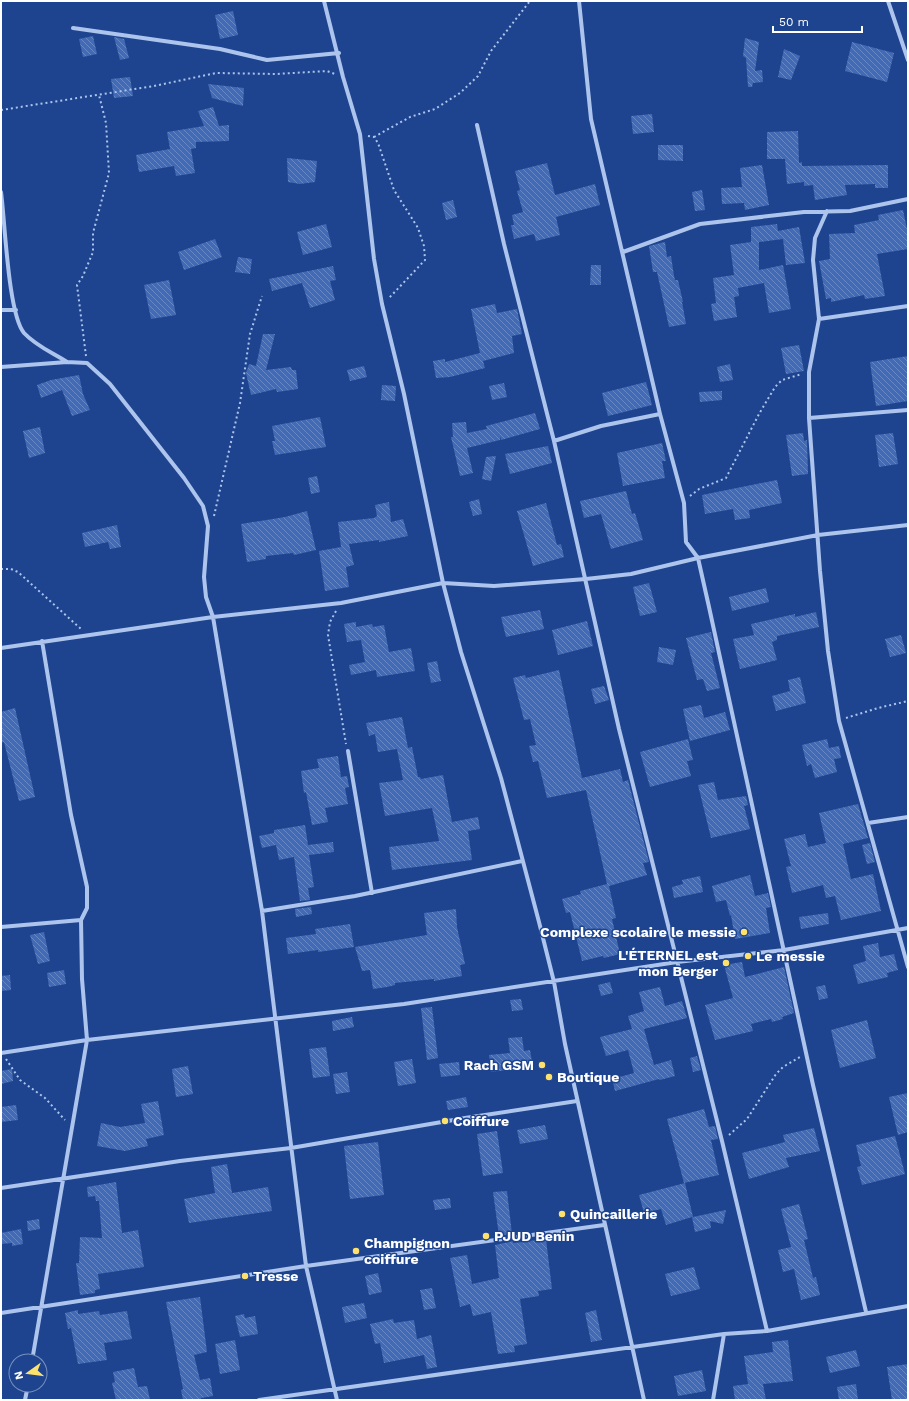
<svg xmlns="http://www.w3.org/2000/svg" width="909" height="1401" font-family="'Work Sans',sans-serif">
<defs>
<pattern id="building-back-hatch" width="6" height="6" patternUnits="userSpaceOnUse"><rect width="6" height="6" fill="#426ab5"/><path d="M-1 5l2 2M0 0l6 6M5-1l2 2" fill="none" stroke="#6888c4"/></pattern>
</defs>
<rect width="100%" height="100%" fill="#1e4490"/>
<path fill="url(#building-back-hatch)" d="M233,11L238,35L220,39L215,15Z
M93,36L97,54L83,57L79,39Z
M114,37L124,39L129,58L120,60Z
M745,38L759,42L755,71L762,70L763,82L753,83L752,87H748L746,58L743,56Z
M852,42L894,53L887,82L845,71Z
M784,49L800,56L791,80L778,77Z
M130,77L133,96L114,98L111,79Z
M208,84L244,88L243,106L212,98Z
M213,107L219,126L229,125V141L196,142V148L191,149L195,173L176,176L174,166L139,172L136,155L170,149L167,132L204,126L198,111Z
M652,114L654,132L633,134L631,116Z
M798,131L799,163L802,162V166L888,165V188H875V184L845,185L847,195L815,200L813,185L804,186V182L787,184L785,159H767V132Z
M658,145H683V161L658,160Z
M287,158L317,161L315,182L300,184L288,182Z
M547,163L555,195L595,184L600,205L556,217L560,235L536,241L534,234L514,239L511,225H514L512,215L523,212L517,191L520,190L515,171Z
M762,165L769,205L745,210L744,203L722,204L721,188L742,187L740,168Z
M702,190L705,210L695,211L692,192Z
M453,200L457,217L446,220L442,203Z
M903,210L908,234V249L877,254L885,296L865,299L864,295L831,302V298L826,299L819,261L830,259L829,234L855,233L854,225L879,220L878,215Z
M326,224L332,247L303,255L297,232Z
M777,224L778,231L799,227L805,263L786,265L783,239L759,242V270L783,265L791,309L769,313L764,283L738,288L739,296L734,297L737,317L714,321L711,304L716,303L713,278L734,275L730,245L751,242V227Z
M215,239L222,257L184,270L178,252Z
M665,242L667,257L671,256L674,276L675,280H678L683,302H682L686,324L669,327L657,272H653L649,246Z
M238,257L252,259L250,274L235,272Z
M591,265H601V285H590Z
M333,266L336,280L330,281L335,300L310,308L302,283L272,291L269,279Z
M169,280L176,315L151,319L144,285Z
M495,304L497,313L517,309L522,334L512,336L514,353L483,361L485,368L450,377L436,378L433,361L445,359V362L480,353L471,309Z
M263,334H275L266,370L291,367L292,370H296L298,389L277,392L276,389L251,395L246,373L249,364L256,366Z
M799,345L804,371L786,374L781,348Z
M908,356V401L876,406L870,362Z
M730,364L733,380L720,382L717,367Z
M364,366L367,377L350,381L347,370Z
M79,375L83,394L90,410L72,416L62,390L41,398L37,385L51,380Z
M646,382L652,405L608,416L602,393Z
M504,383L507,397L492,400L489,386Z
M382,385L396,386L395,401L381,400Z
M722,391V400L700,402L699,392Z
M535,413L540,429L501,440L500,436V440L467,448L473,473L460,476L451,437H453L452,423L466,422L467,433L487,429L486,426Z
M320,417L326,447L275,455L272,441H275L272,426Z
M40,427L45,453L29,458L23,431Z
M803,433L804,441L807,440L808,474L792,476L786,435Z
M893,433L898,464L879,467L875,435Z
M662,443L666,461H662L665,478L623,486L617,453Z
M548,446L552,463L510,474L505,454Z
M496,456L491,481L482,479L486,457Z
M317,476L320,492L311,494L308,478Z
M777,480L782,503L749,510L750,518L735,520L733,509L705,514L702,495Z
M626,491L632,514L635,513L643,540L611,549L601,514L584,518L580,501Z
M479,499L482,514L473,516L469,502Z
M389,502L391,522L403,519L408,536L379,542V540L349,544L354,565L346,567L349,587L325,591L319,551L341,547L338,522L374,518L377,516L375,505Z
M546,503L557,545L561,544L564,557L533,566L517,511Z
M307,511L316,550L294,555L293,553L266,556V559L247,562L241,524L285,517Z
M117,525L121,547L110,549L108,542L85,547L82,533Z
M649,583L657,612L640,616L633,587Z
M766,588L769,602L732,611L729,597Z
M540,610L544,629L506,637L501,617Z
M816,612L819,627L777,636V640L772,642L777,660L740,669L733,639L754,635L751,624L795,614V617Z
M587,621L593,646L558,655L552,630Z
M356,622V627L372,624L373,627L384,625L389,652L411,648L415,671L377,677L376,670L351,675L349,665L365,662L361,640L347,642L344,624Z
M711,632L715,652L711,653L720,688L707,691L703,679L697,680L686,638Z
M901,635L906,653L890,657L885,639Z
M659,647L676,650L673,665L657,662Z
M437,661L441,681L431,683L427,663Z
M559,670L582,778L620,769L623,782L628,780L649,862L643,863L647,875L609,886L616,918L612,919L620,954L604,958L603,956L582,961L570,912L566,913L562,899L581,894L580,891L607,884L586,790L547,798L538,761L533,762L529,746L536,745L530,719L524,720L513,678L525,675L526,678Z
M800,677L806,703L776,711L772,696L790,691L788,680Z
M604,686L609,700L595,704L591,689Z
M701,705L704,718L725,712L730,730L690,741L683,709Z
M15,708L35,797L19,801L4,742L1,743V712Z
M402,717L408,748L412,747L418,777H420L421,779L443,775L452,822L478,817L480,829L468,831L472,860L392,870L389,847L439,841L432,808L385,816L379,783L403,780L397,749L378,752L375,734L369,736L366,723Z
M688,739L693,760L687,761L691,776L650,787L640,752Z
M827,739L829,748L839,746L841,758L834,759L837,772L815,778L811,764L807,766L802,745Z
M338,756L341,777L347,776L349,787L345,788L348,804L325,808L328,822L312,825L306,792L304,793L301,771L319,768L317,759Z
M714,782L718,800L746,796L748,805L744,806L750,829L711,838L698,785Z
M858,804L868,838L843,844L851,879L873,874L881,911L841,920L835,896L826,898L823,885L792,893L786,867L791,866L784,839L805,834L808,847L826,843L819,813Z
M305,825L308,845L333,842L334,852L309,855L314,887L308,888L310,900L300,901L294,857L279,860L276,845L262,848L259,836L274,833V830Z
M870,843L875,862L867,864L862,845Z
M750,875L755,896L768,893L771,907L766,908L770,933L735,939L731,915L730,916L726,900L716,902L712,886Z
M700,876L703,892L674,898L672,887L683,884L682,880Z
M311,907L312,914L296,917L295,909Z
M456,909L457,927L465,964L460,965L462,976L434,981V979L395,983V985L387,987L373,989L370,970L362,971L355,947L427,935L424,913Z
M828,913L829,924L801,929L799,917Z
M350,924L354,947L318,952V950L288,954L286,938L316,934L315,929Z
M44,932L50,961L38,964L30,935Z
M878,943L880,957L894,954L898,970L887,973L888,977L858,984L853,965L866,961L863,946Z
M742,962L745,977L784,967L794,1013L782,1017L783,1019L772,1022L771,1019L751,1024L753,1031L715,1040L705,1005L733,998L724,965Z
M64,970L66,984L49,987L47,973Z
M10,975L11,990L1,991V976Z
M610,982L613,993L601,996L598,985Z
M825,985L828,998L819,1000L816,987Z
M660,987L665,1006L682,1001L687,1018L644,1029L654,1065L671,1060L675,1076L660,1080L659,1079L615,1091L612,1079L634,1073L628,1050L606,1056L600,1037L632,1029L628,1016L644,1011L639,992Z
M521,999L523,1010L512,1011L510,1000Z
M432,1007L438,1058L427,1060L421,1008Z
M352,1017L354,1027L333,1031L332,1021Z
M867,1020L876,1058L840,1068L831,1030Z
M522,1037L524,1051L530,1050L533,1067L491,1072L489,1055L510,1053L508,1038Z
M326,1047L330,1076L313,1078L309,1049Z
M697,1056L701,1070L693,1072L690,1058Z
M412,1059L416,1083L398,1086L394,1062Z
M459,1062L460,1075L441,1077L439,1064Z
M188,1066L193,1094L176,1097L172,1069Z
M12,1069L13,1081L1,1084V1071Z
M347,1072L350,1092L336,1094L333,1074Z
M908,1093V1132L898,1135L889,1097Z
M466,1097L468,1107L448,1110L446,1101Z
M158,1101L164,1135L146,1139L148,1146L125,1151L97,1146L101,1123L120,1127L145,1123L141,1104Z
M16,1105L18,1120L1,1122V1107Z
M704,1109L709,1127L715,1126L718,1139L711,1140L719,1175L684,1183L667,1119Z
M545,1125L548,1139L520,1144L517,1130Z
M814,1128L820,1151L786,1158L789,1167L749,1179L742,1153L785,1142L783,1135Z
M497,1131L503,1173L483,1176L477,1134Z
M895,1136L905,1174L862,1185L857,1167L861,1166L856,1145Z
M378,1142L384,1195L350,1199L344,1146Z
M227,1164L232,1193L268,1187L272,1211L189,1223L184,1199L215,1193L211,1167Z
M116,1182L122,1233L138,1230L144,1267L98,1274L100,1289L95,1290V1293L80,1295L76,1263H79L80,1237L102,1238L99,1201H96L95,1196L88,1197L87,1187Z
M685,1183L693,1217L726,1210L723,1224L710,1221L711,1228L695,1232L692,1217L666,1225L661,1209L644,1213L639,1195Z
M507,1191L512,1234L499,1236L493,1192Z
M450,1198L451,1208L435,1210L433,1200Z
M799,1204L808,1239L804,1240L813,1278L816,1277L820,1295L801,1300L794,1269L783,1272L778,1250L791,1247L781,1209Z
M39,1219L40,1229L28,1231L27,1221Z
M21,1229L23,1244L12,1246V1243L1,1244V1233Z
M546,1239L552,1289L538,1291L539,1296L520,1299L527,1344L514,1346L515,1352L498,1354L491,1312L473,1316L470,1304L460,1307L450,1258L467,1255L472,1284L499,1278L495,1245L513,1241V1243Z
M694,1267L700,1289L671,1296L665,1274Z
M378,1273L382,1292L369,1295L365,1276Z
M432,1288L436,1308L424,1310L420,1290Z
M200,1297L207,1352L194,1355L200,1380L210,1378L213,1396L201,1398V1400H183L181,1390L183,1389L166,1302Z
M364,1303L367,1318L345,1323L342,1307Z
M78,1310V1314L99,1311L100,1315L127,1311L132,1339L104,1343L107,1360L78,1364L71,1328L68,1329L65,1313Z
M596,1310L602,1340L591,1342L585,1313Z
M244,1314L245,1318L255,1316L258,1334L240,1337L235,1316Z
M393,1319L394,1323L414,1320L417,1339L431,1335L437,1367L427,1369L424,1355L384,1363L380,1343L375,1344L370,1324Z
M235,1340L240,1370L220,1374L215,1344Z
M788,1340L793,1381L763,1384L766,1400H735L733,1386L748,1384L744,1356L773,1352L772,1342Z
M856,1350L860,1366L830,1373L826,1357Z
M908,1364V1400H892L887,1367Z
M134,1368L138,1387L147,1386L150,1400H116L112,1383L115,1382L113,1372Z
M702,1370L706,1391L678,1396L674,1376Z
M856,1384L858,1400H839L837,1387Z"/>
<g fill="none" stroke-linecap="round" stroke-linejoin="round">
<path stroke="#adc4ed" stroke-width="2" stroke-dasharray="2 3" stroke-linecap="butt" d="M1,110L154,86L216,73L276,74L327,71L335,74
M368,136L374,137L378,143L394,190L418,228L424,246L425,260L389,298
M374,137L410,117L435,109L460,93L478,76L491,51L530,1
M86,356L77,285L83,276L93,252V233L109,173L106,123L99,95
M690,496L699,489L726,478L759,414L775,387L782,380L802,374
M214,516L240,403L250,334L262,296
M1,569H11L18,572L81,629
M336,611L330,622L328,635L346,744
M846,718L878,708L908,701
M6,1059L20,1080L45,1098L65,1120
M729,1135L747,1119L776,1074L783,1067L800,1057"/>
<path stroke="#adc4ed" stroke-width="4" d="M324,1L343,77L360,134L374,259L382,304L404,394L443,583L461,652L501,778L539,922L554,982L565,1044L644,1400
M579,1L591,119L660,414L684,503L686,542L698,558L709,607L813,1085L866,1312
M888,1L908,60
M73,28L220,49L267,60L339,53
M477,125L504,244L554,441
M1,192C5,221 8,314 24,333C36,346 53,353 67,362
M827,211L815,238L813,260L819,319L809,372V418L820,571L828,651L839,721L908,967
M623,252L700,224L804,212L850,211L908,199
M1,310H16
M819,319L908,306
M1,367L67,362L87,363L110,384L184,478L203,506L208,526L204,577L206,597L213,617L262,911L306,1266L337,1400
M660,414L601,426L554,441L619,729L722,1141L767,1331
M809,418L908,410
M1,648L213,617L341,603L443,583L494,586L586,579L631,574L698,558L818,535L908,525
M348,751L372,893
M868,823L908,817
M262,911L355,896L522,861
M1,927L81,920L87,908V887L71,815L42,641
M1,1053L87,1040L82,979L81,920
M1,1188L180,1161L291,1148L465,1118L577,1101
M1,1313L306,1266L604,1225
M32,1361L87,1040L404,1004L677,962L784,950L908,928
M25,1400L28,1385
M259,1400L724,1334L767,1331L908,1306
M713,1400L724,1334"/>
</g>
<g fill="#fce16c" stroke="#1e4490" stroke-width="1.5">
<circle cx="744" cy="932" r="4"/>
<circle cx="748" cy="956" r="4"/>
<circle cx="726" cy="963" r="4"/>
<circle cx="542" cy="1065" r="4"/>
<circle cx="549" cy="1077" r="4"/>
<circle cx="445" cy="1121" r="4"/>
<circle cx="562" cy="1214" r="4"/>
<circle cx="486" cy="1236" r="4"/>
<circle cx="356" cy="1251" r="4"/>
<circle cx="245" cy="1276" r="4"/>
</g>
<g text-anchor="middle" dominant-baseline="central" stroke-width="3" stroke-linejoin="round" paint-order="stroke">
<g font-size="14" font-weight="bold" fill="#fff" stroke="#1e4490" text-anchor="start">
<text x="736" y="932" text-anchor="end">Complexe scolaire le messie</text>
<text x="718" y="955" text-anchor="end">L'ÉTERNEL est<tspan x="718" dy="16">mon Berger</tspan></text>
<text x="756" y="956">Le messie</text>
<text x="534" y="1065" text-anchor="end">Rach GSM</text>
<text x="557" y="1077">Boutique</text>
<text x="453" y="1121">Coiffure</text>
<text x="570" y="1214">Quincaillerie</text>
<text x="494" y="1236">PJUD Benin</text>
<text x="364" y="1243">Champignon<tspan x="364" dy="16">coiffure</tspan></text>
<text x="253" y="1276">Tresse</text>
</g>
</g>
<rect width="909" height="1401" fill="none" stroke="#ffffff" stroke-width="4"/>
<g transform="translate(28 1373) rotate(256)"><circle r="19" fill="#1e4490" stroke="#788fbc"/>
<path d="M0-3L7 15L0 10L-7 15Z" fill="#fce16c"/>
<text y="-6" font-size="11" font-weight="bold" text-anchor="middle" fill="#ffffff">N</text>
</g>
<path d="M773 26v6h89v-6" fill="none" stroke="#ffffff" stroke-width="2"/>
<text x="779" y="26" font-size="12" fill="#ffffff" stroke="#1e4490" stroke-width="3" paint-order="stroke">50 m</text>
</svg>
